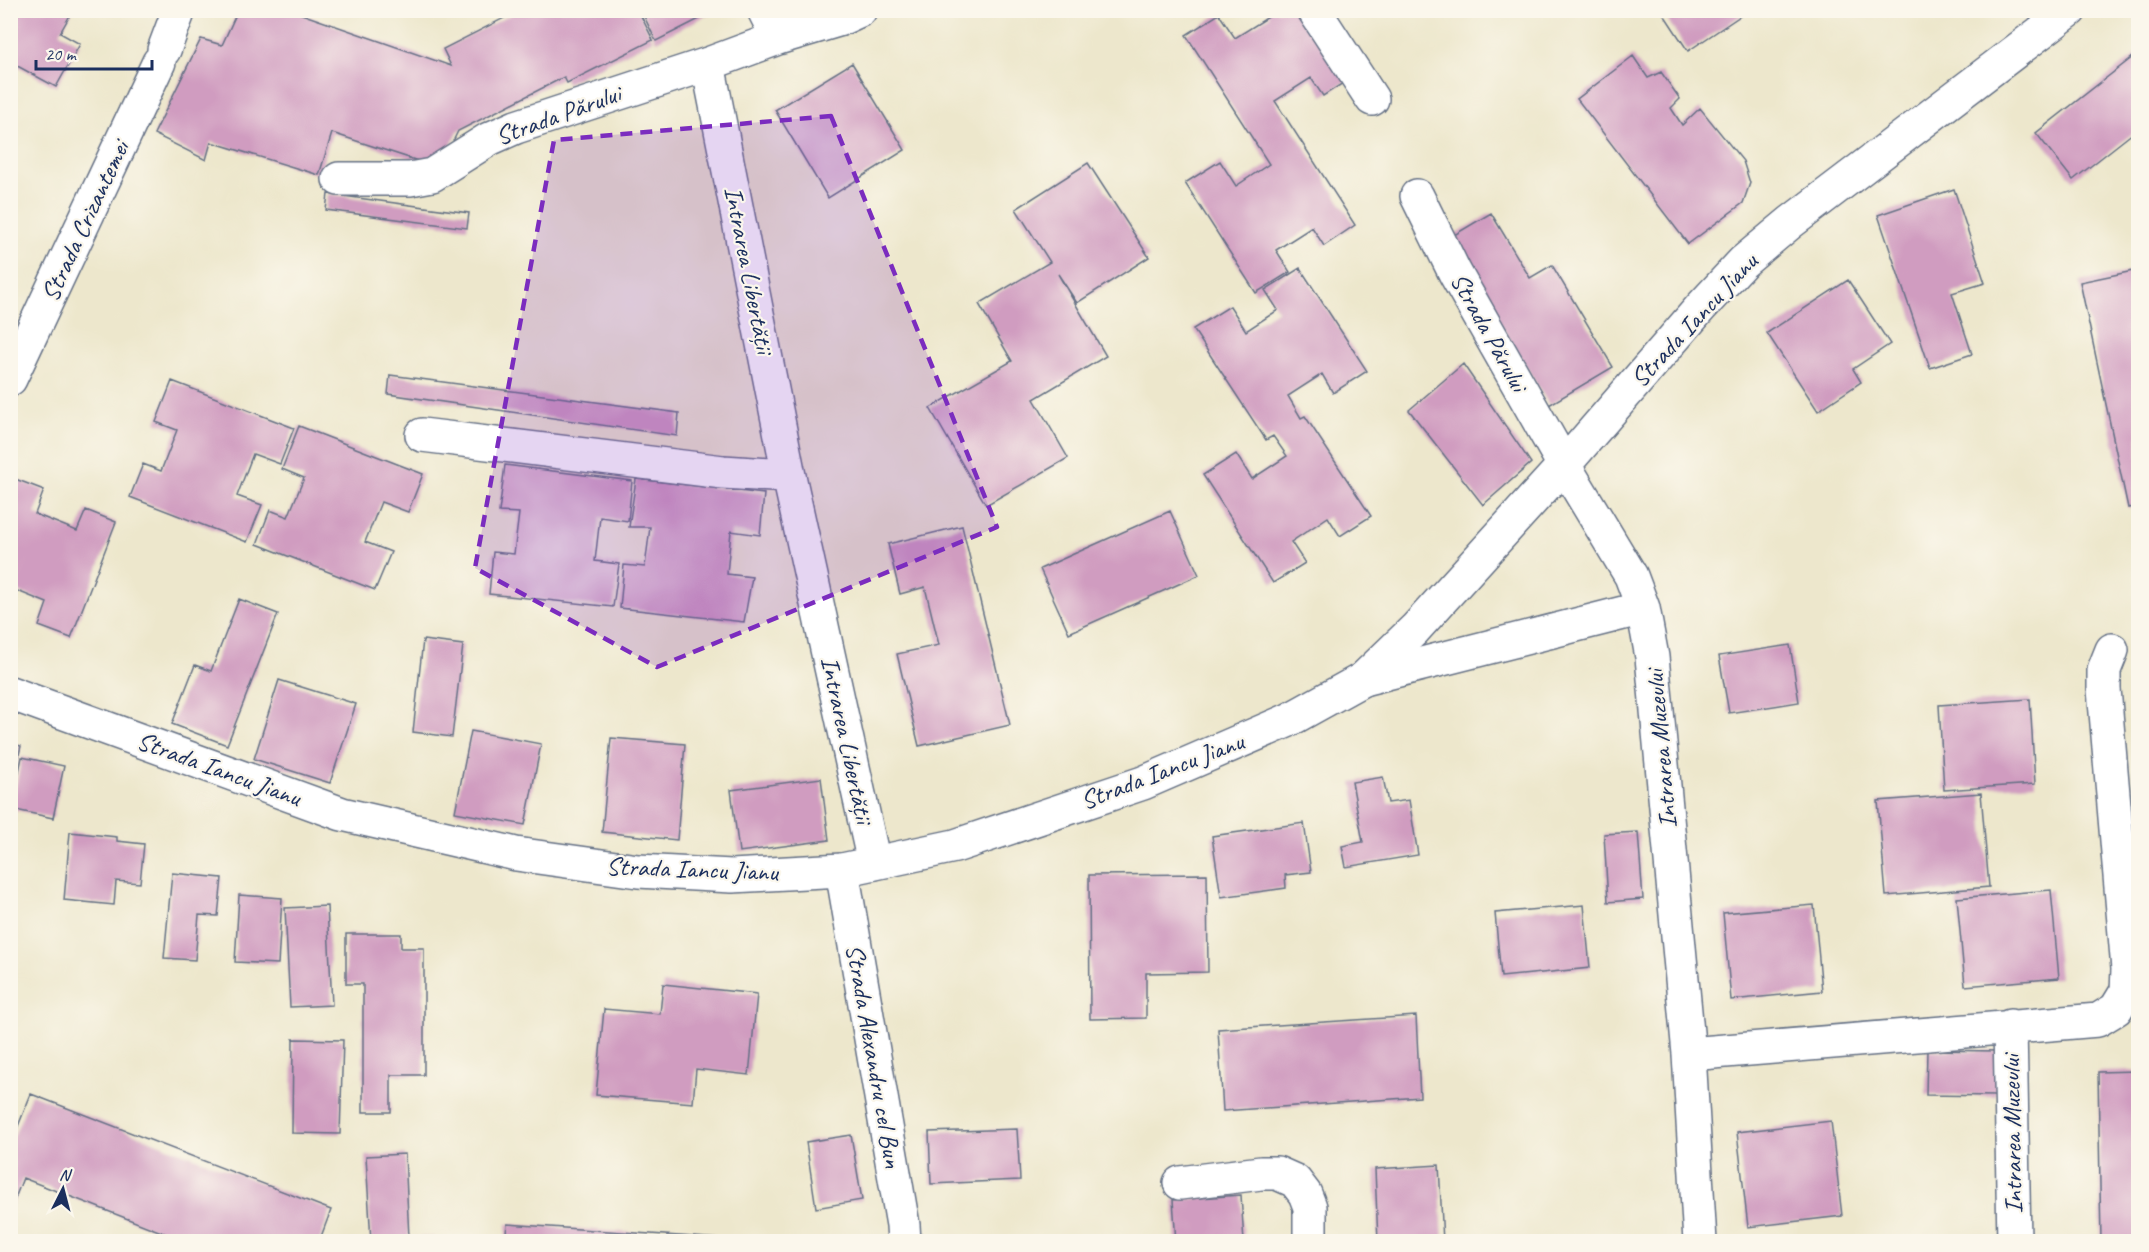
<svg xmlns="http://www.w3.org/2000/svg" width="2149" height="1252" font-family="Caveat,sans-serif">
<rect width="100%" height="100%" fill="#fbf7ec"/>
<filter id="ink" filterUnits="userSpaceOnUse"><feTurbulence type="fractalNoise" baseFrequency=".0167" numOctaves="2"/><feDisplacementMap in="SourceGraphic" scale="12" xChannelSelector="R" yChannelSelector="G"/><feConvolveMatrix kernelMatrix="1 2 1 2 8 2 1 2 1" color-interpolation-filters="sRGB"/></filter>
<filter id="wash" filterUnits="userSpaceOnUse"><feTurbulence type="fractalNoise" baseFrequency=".008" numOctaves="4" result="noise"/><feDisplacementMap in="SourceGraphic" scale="24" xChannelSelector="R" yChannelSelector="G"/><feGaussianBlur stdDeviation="1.35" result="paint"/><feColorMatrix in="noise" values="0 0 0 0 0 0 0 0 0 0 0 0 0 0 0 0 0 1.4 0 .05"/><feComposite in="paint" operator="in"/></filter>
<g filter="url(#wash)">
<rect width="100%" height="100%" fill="#ede7cc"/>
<g id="blocks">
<path fill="#d09cc0" d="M10,10H73L60,33L80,44L56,87L10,62Z
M238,10H290L451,66L443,49L520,10H531L532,12L536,10H638L653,40L567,83L564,77L458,131L440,168L332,133L319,175L211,142L206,160L154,134L201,39L222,45Z
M641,10H717L656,41Z
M1266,10H1312L1354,76L1323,96L1311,78L1275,101L1355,225L1324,246L1312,227L1276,250L1290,272L1256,293L1185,183L1220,161L1236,186L1269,164L1186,35L1219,14L1235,38L1270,16Z
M1661,10H1749L1688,51Z
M2138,53V129L2073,180L2036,133Z
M1633,56L1648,78L1661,72L1680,99L1671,108L1682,125L1700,108L1743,161L1750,183L1743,203L1688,244L1577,99Z
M852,63L905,150L828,198L775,110Z
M1088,163L1149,257L1077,303L1058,274L1106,356L1034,399L1068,458L986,505L930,408L1012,361L979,304L1050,262L1016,209Z
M1954,189L1985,283L1952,293L1972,354L1930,368L1878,215Z
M328,194L469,213L467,228L326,210Z
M1491,213L1530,278L1552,265L1613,367L1549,405L1449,238Z
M1300,268L1367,371L1333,393L1322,374L1288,396L1301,418L1305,416L1371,516L1340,536L1328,517L1291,542L1305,563L1273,583L1203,475L1236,454L1252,479L1287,456L1273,436L1266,440L1193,329L1230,306L1246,331L1278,310L1265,290Z
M2138,270V506L2128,508L2080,282Z
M1848,280L1890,344L1853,369L1861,382L1818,411L1767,333Z
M1463,364L1531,463L1483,505L1409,410Z
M390,375L679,413L677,436L388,394Z
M172,381L294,428L280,464L253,454L237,496L262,505L247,542L130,497L143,464L161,471L177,430L156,422Z
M299,426L423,474L408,512L381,502L365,542L391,552L375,590L257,544L270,510L288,517L304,478L282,469Z
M505,465L632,481L628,521L600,517L595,561L619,564L613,607L489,594L493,552L514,554L519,513L499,512Z
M10,477L44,490L35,514L77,531L86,510L116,522L71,638L39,626L47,603L10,588Z
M636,479L764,494L760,535L731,531L727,574L752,577L744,622L620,608L624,565L645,567L650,527H629Z
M1170,511L1199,575L1069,633L1040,569Z
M962,526L1010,725L919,746L897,654L939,645L925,587L900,594L888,544Z
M239,599L278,614L227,745L172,724L195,665L211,671Z
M423,640L463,645L452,737L413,732Z
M1790,645L1799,702L1729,713L1719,656Z
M279,680L356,704L330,783L254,759Z
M2030,699L2035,784L1944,790L1939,705Z
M471,731L541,744L525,825L455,812Z
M611,738L685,744L677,840L602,832Z
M10,743L21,746L11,789H10Z
M22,757L64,766L53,818L11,809Z
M1383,777L1388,803L1409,800L1418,855L1346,867L1342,846L1363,842L1352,782Z
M821,778L829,840L739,852L731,790Z
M1981,793L1989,887L1886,896L1878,801Z
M1304,823L1311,872L1285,875L1286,888L1221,897L1212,836Z
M70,832L117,837V841L144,844L140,883L116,881L114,905L64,900Z
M1638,832L1643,899L1608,902L1604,834Z
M172,873L222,878L218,916L199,915L195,960L164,958Z
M1207,874L1208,972L1146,973V1018L1090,1019L1089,875Z
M2051,890L2059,978L1965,986L1957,898Z
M239,895L282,898L278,964L235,962Z
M1584,905L1590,968L1501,977L1495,913Z
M1814,905L1822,991L1731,1000L1723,913Z
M327,906L332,1005L290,1007L285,908Z
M346,934H401V948H424V1075H391V1112H363V984H346Z
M663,984L757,994L749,1075L696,1069L693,1103L596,1095L604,1009L660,1014Z
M1416,1016L1420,1097L1223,1111L1218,1029Z
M293,1039L343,1040L340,1134L292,1133Z
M1927,1050L1997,1051L1996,1096L1926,1095Z
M2138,1071V1242H2101L2098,1072Z
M31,1094L331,1210L319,1242H187L23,1178L10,1211V1146Z
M1831,1121L1842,1216L1748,1227L1737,1132Z
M1017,1129L1020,1180L931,1184L929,1132Z
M851,1135L862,1200L816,1208L806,1142Z
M405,1154L409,1238L434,1237V1242H371L366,1156Z
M1439,1165L1443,1242H1378L1375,1169Z
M1241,1195L1244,1242H1176L1173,1200Z
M507,1224L736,1240V1242H505Z"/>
</g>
</g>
<g filter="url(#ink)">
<use href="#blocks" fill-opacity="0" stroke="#646f84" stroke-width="1.5"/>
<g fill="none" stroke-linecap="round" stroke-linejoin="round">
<g stroke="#646f84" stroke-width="36">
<path id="street" d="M764,10L778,38
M1314,10L1372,99
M164,50L179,10
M708,64L789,476L874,863
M339,179H410L432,175L489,139L516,127L708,64L778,38L838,20L860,10
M1417,196L1455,273L1564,465L1631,576L1643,608L1652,657L1689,1054L1700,1242
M10,379L159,62
M422,435L723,472L789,476
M1363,679L1643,608
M842,870L903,1225L904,1242
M2010,1026L2014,1242
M1689,1054L2098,1020L2116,1009L2127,991L2128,969L2104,689V670L2112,650
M1180,1183L1261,1173H1277L1295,1181L1305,1194L1310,1207V1242"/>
</g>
<g stroke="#646f84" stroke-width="36">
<path id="primary" d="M10,693L342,814L516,854L638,871L732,876L842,870L955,846L1143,783L1289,720L1363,679L1415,629L1564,465L1701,307L1743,262L1791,222L2070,10"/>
</g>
<use href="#street" stroke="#fff" stroke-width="33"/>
<use href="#primary" stroke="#fff" stroke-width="33"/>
</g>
</g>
<path fill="#7b2cbf" fill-opacity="0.2" stroke="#7b2cbf" stroke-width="4.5" stroke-dasharray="12 8" stroke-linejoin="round" d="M831,116L997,527L657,667L475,568L554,140Z"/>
<g text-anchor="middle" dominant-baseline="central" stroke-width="4.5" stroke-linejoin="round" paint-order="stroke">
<g font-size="26" fill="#1b2f5e" stroke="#fbf7ec">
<text transform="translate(558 115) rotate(-20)">Strada Părului</text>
<text transform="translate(85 221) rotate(-65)">Strada Crizantemei</text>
<text transform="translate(749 270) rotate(79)">Intrarea Libertății</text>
<text transform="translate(1694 320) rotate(-47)">Strada Iancu Jianu</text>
<text transform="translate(1489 332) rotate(61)">Strada Părului</text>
<text transform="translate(847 740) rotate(78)">Intrarea Libertății</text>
<text transform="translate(1661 749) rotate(-95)">Intrarea Muzeului</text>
<text transform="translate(219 769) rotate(20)">Strada Iancu Jianu</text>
<text transform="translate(1162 771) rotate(-21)">Strada Iancu Jianu</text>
<text transform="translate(692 869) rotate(2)">Strada Iancu Jianu</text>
<text transform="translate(874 1056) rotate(80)">Strada Alexandru cel Bun</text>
<text transform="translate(2012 1134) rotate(-91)">Intrarea Muzeului</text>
</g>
</g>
<rect width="2149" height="1252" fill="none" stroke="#fbf7ec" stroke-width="36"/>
<g transform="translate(63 1189) rotate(6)" stroke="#fbf7ec" stroke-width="4.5" paint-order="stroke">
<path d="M0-4.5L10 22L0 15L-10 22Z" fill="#1b2f5e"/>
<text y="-9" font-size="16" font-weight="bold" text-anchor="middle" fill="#1b2f5e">N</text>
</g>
<path d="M36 60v9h116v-9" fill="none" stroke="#1b2f5e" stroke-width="3"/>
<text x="45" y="60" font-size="18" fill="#1b2f5e" stroke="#fbf7ec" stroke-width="4.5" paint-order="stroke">20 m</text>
</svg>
